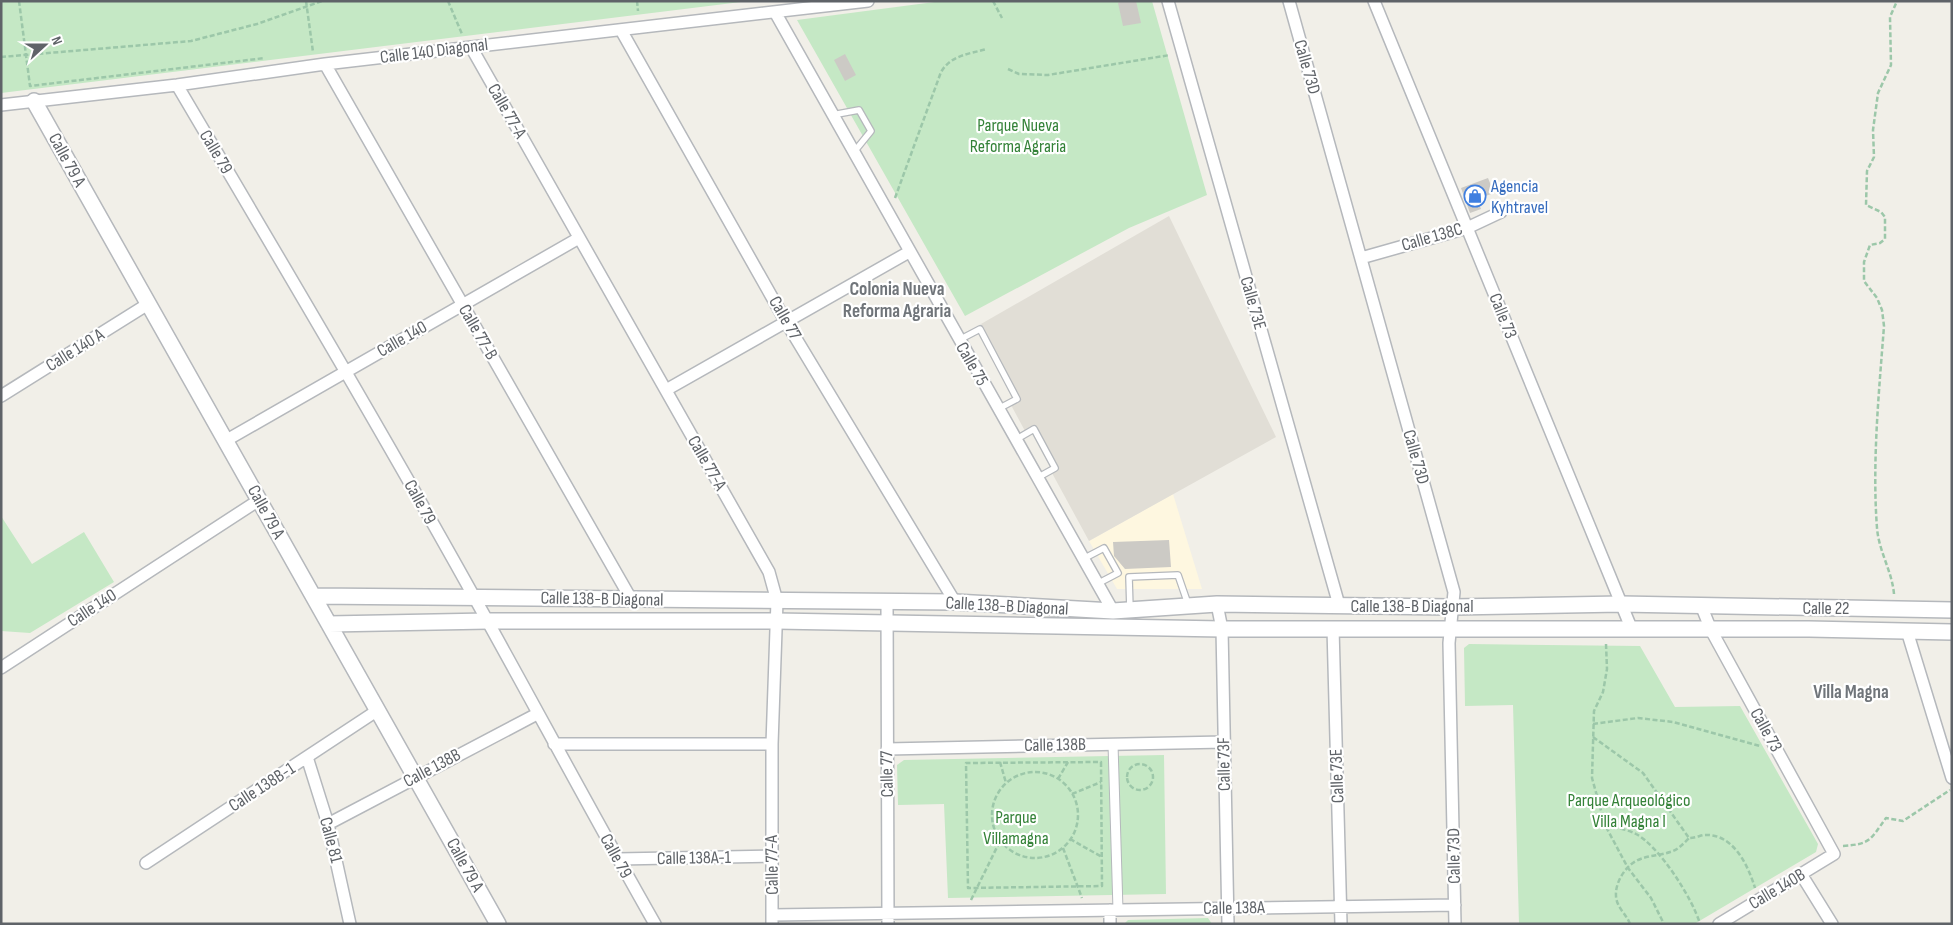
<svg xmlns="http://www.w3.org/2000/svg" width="1953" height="925" font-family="'Sofia Sans Condensed',sans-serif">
<rect width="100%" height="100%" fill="#f1efe8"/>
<path fill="#fef7e0" d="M1173,494L1202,589H1117L1089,541Z"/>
<path fill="#e1ded6" d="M1169,216L1276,437L1089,541L1052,473L1058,469L1035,426L1025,431L1011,405L1021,399L981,324Z"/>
<path fill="#c5e8c5" d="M1,1H749L1,93Z
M942,1H1152L1207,195L1129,228L965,316L797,20Z
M1,516L32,564L84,532L114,582L30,633L1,631Z
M1469,644L1640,646L1675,707L1740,706L1818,844L1816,852L1696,923L1519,924L1513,705L1465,706L1464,648Z
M1164,755L1166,894L948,898L944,804L898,805L897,765L904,760Z
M1208,918L1212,924H1124L1128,920Z"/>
<path fill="#cccac5" d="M1122,1H1136L1141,23L1123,26L1118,3Z
M845,54L856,75L845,81L834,60Z
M1488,178L1494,193L1477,199L1481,209L1470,213L1461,188Z
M1169,540L1171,567L1125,569L1114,556L1113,542Z"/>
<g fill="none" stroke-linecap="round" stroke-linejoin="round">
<g stroke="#b5b8bc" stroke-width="8">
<path id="service" d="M832,115L859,110L871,131L854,152
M959,340L980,329L1017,399L998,409
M1015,440L1034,429L1055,468L1037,478
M1083,559L1104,548L1118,573L1097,584
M1130,610L1129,577L1178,575L1188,604"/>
</g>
<g stroke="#b5b8bc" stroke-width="11">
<path id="pedestrian" d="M1113,744L1118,910"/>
</g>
<g stroke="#b5b8bc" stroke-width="14">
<path id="minor" d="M1168,1L1339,605
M1289,1L1454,592L1449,643L1455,924
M1374,1L1632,630
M775,12L1113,611
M621,30L786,322L955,602
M471,47L769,572L777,601L772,744V924
M325,64L631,599
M177,85C282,263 388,441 488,622C544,723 598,824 655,924
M1,105L177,85L325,64L868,1
M1361,258L1467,228L1501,212
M666,390L909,252
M1,396L148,304
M225,441L579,238
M887,602L888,924
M1217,604L1222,629L1228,924
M1701,605L1711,630L1834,854L1719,924
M1333,628L1341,924
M1907,631L1952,778
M1,668L259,500
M554,744H772
M887,749L1224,742
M307,757L328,824L350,924
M328,824L537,714
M618,859L771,856
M146,863L378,710
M1801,874L1832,924
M1110,910V924
M772,915L1455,905"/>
</g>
<g stroke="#b5b8bc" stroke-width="18">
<path id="tertiary" d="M34,101L498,924
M313,596L955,602L1113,611L1217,604L1453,607L1621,604L1952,610
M329,624L488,621H776L1222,629H1809L1952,632"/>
</g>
<path stroke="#9cc7a9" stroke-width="2.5" stroke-dasharray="5 2.5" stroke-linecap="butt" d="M19,1L30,86L265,58
M306,1L313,52
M448,1L462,34
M637,1L638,11
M993,1L1002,18
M1,57L191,41L257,24L322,1
M1008,69L1019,74L1048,75L1170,55
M895,198L941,72C951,55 969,54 987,49
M1894,594C1892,571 1879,552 1877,528C1872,462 1879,392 1884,326L1882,310L1877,298L1864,281V262L1870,245L1880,243L1885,239V217L1881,212L1866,205L1867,171L1874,157L1873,130L1878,93L1891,65L1890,17L1897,1
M1606,644L1607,669L1603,692L1594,711L1592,778L1605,825L1628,868L1651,898L1664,924
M1593,724L1638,718L1673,722L1760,746
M1593,737L1643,773L1689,838C1694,838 1699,836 1704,835C1733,833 1748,865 1755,888
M1000,762L1006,783
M1101,762L1102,886L968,888L966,763Z
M1127 777a13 13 0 1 1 26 0a13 13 0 1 1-26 0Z
M992 815a43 43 0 1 1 86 0a43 43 0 1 1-86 0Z
M1058,779L1068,762
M1072,794L1101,782
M1606,825C1615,828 1627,829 1636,834C1659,846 1693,899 1700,924
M1070,839L1102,857
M1843,846C1871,844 1870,840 1886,818L1903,821L1950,790
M1063,848L1082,898
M971,900L1000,841
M1630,924C1627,916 1621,911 1618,904C1611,889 1623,868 1636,861C1647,855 1659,856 1670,852C1678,850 1683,844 1689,838"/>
<use href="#service" stroke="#fff" stroke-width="5.5"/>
<use href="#pedestrian" stroke="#fff" stroke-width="9"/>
<use href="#minor" stroke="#fff" stroke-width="11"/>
<use href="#tertiary" stroke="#fff" stroke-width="15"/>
</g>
<defs>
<g id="shop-ring" transform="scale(1.125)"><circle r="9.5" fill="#fff" stroke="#3f7fe0" stroke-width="1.5"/><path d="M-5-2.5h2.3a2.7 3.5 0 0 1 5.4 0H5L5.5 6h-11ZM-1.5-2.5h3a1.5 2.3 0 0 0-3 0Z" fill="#3f7fe0"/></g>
</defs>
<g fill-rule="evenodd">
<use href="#shop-ring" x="1475" y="196"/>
</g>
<g text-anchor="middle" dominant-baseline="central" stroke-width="4.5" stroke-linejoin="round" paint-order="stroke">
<g font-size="18" fill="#5f6368" stroke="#fff">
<text transform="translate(434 51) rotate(-7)">Calle 140 Diagonal</text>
<text transform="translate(1307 67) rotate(74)">Calle 73D</text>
<text transform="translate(507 111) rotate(60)">Calle 77-A</text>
<text transform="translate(216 152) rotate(59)">Calle 79</text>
<text transform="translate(67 160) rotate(61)">Calle 79 A</text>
<text transform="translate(1432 237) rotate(-16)">Calle 138C</text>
<text transform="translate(1253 303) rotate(74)">Calle 73E</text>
<text transform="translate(1503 316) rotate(68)">Calle 73</text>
<text transform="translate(785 318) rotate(60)">Calle 77</text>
<text transform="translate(478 332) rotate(60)">Calle 77-B</text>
<text transform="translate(402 339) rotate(-30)">Calle 140</text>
<text transform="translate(75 350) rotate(-32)">Calle 140 A</text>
<text transform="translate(972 364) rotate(60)">Calle 75</text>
<text transform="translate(1416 457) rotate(74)">Calle 73D</text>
<text transform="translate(707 463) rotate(60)">Calle 77-A</text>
<text transform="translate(420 502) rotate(61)">Calle 79</text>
<text transform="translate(266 512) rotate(61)">Calle 79 A</text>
<text transform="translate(602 599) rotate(1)">Calle 138-B Diagonal</text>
<text transform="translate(1007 606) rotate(3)">Calle 138-B Diagonal</text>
<text x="1412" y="606">Calle 138-B Diagonal</text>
<text transform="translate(92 608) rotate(-33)">Calle 140</text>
<text x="1826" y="608">Calle 22</text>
<text transform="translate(1766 730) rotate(61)">Calle 73</text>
<text transform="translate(1055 745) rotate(-1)">Calle 138B</text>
<text transform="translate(1224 764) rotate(-91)">Calle 73F</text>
<text transform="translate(432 768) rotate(-28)">Calle 138B</text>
<text transform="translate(887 774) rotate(-91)">Calle 77</text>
<text transform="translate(1337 776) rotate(-92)">Calle 73E</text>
<text transform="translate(262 787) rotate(-33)">Calle 138B-1</text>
<text transform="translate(331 840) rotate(75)">Calle 81</text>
<text transform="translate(616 856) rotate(61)">Calle 79</text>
<text transform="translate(1454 856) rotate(-91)">Calle 73D</text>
<text transform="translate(694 858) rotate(-1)">Calle 138A-1</text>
<text transform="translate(465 865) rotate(61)">Calle 79 A</text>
<text transform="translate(772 865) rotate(-91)">Calle 77-A</text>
<text transform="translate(1777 889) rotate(-31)">Calle 140B</text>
<text transform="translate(1234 908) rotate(-1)">Calle 138A</text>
</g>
<g font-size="18" fill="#348238" stroke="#fff">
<text x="1018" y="125">Parque Nueva<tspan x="1018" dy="21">Reforma Agraria</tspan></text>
<text x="1629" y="800">Parque Arqueológico<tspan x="1629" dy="21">Villa Magna I</tspan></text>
<text x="1016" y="817">Parque<tspan x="1016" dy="21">Villamagna</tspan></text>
</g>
<g font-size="18" fill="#366cbe" stroke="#fff" text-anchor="start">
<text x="1491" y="186">Agencia<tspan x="1491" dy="21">Kyhtravel</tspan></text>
</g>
<g font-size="19" font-weight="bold" fill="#70757a" stroke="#fff">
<text x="897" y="289">Colonia Nueva<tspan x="897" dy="22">Reforma Agraria</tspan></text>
<text x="1851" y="692">Villa Magna</text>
</g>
</g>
<rect width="1953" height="925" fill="none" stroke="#5f6368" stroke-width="5"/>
<g transform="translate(45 45) rotate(69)" stroke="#ffffff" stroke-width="4" paint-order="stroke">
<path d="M0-4L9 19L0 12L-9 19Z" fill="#5f6368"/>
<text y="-8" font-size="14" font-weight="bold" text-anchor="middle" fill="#5f6368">N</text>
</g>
</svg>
